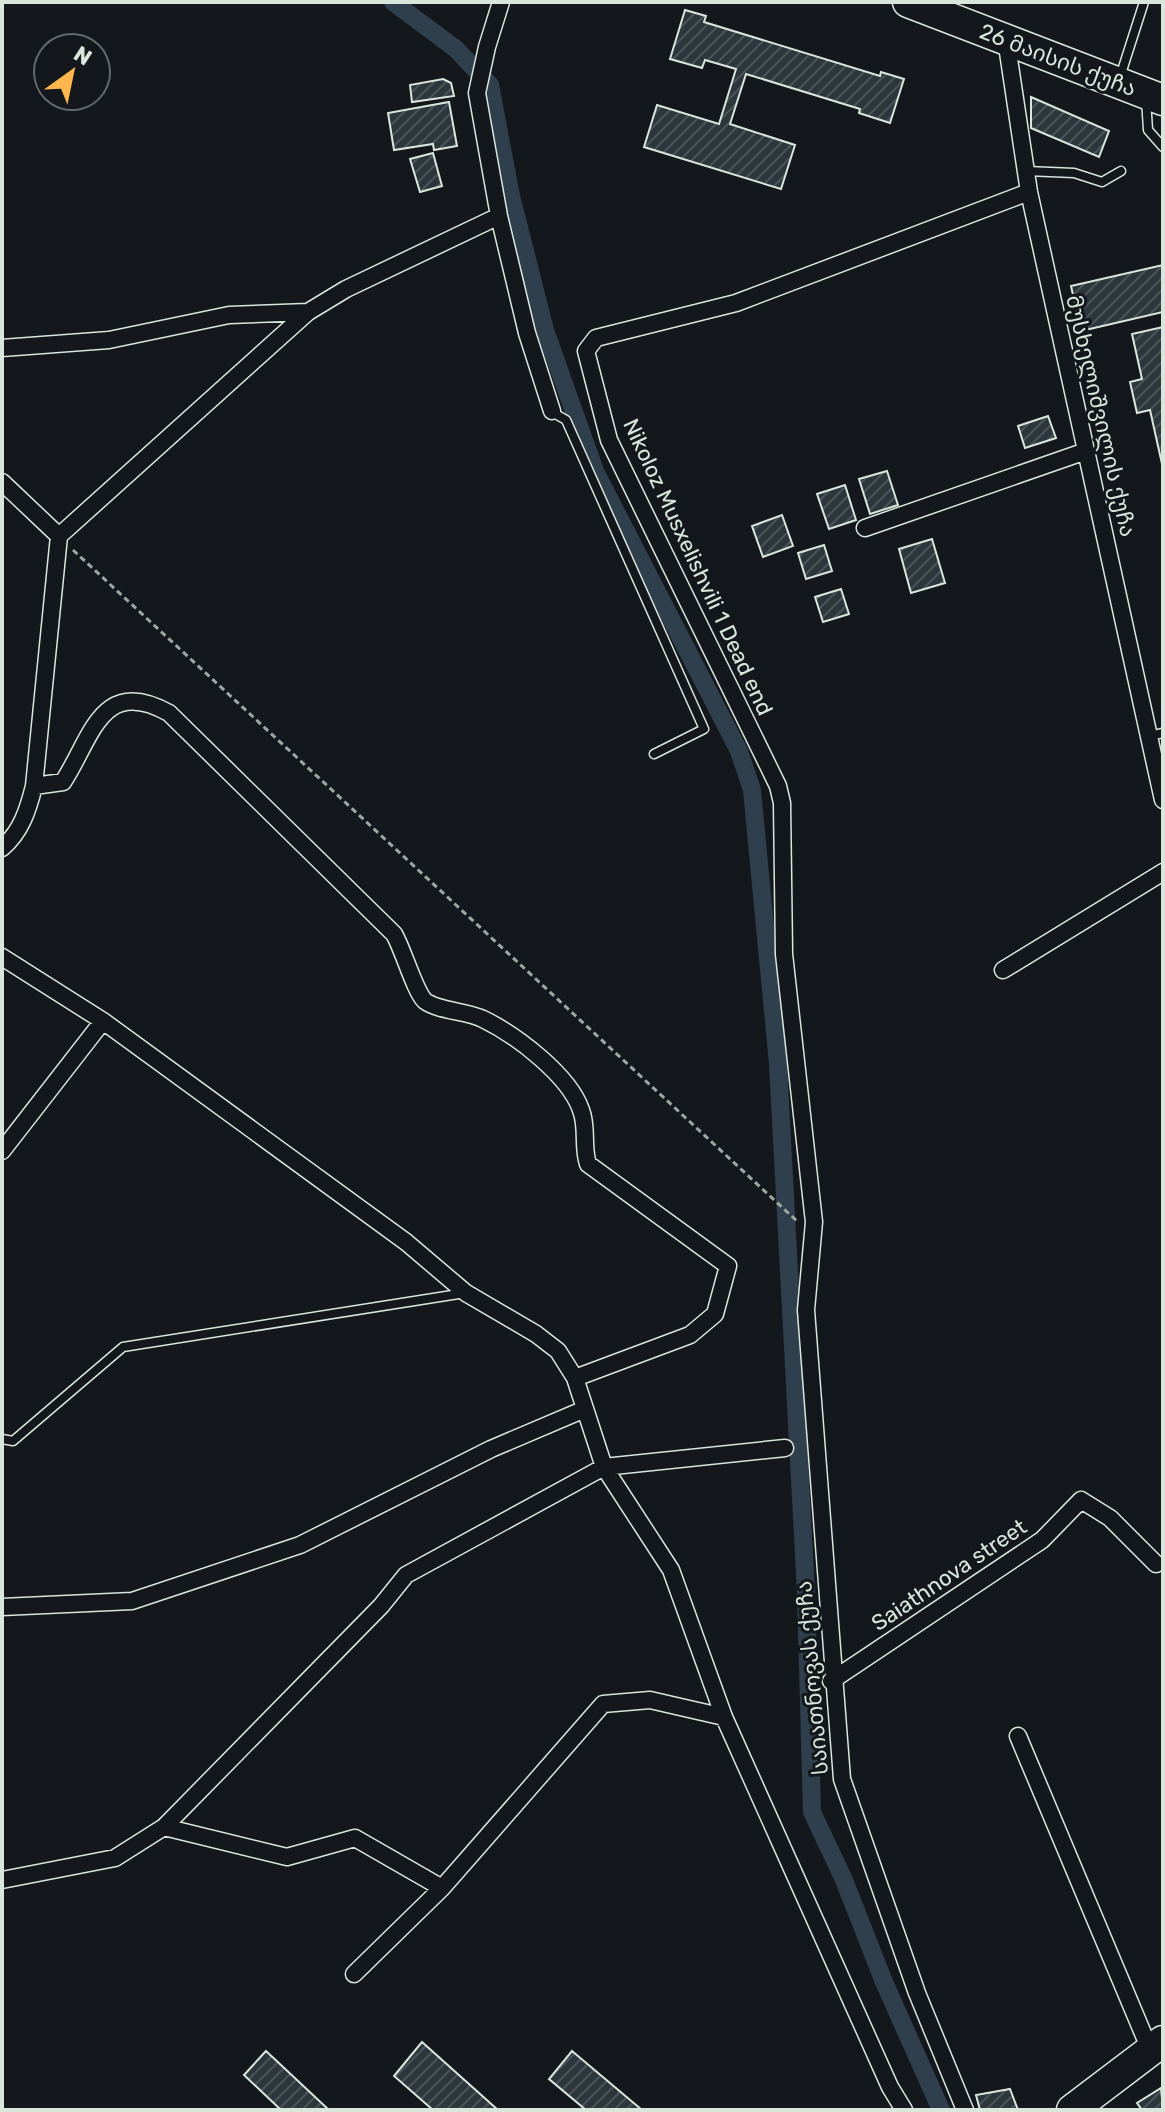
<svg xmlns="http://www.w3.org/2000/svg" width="1165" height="2112" font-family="Rubik,'Noto Sans Georgian',sans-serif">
<defs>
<pattern id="building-hatch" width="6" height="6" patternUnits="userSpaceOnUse" patternTransform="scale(2)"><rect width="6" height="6" fill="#2c363c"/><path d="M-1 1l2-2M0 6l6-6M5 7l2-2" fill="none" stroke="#4a5358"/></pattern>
</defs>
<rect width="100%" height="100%" fill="#14181c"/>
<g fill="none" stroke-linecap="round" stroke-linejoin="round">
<path stroke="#2f3f4d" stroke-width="18" d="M393,2L456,49L490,85L511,196L545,330L595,471L739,751L752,790L778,1064L806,1593L812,1812L844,1880L884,1982L941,2110"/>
</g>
<path fill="url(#building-hatch)" stroke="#d8e6dc" stroke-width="2" d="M685,10L706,16L704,22L880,76L881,72L904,79L890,123L859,113L860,109L746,74L730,124L795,145L781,189L644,147L657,105L719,124L736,69L705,60L702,68L670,59Z
M443,79L451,83L454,96L412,102L410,85Z
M1031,97L1109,131L1099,157L1031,128Z
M449,102L457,146L434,150L433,144L394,150L388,113Z
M433,153L442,186L420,192L410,159Z
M1163,265V312L1081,331L1071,286Z
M1163,327V464H1162L1150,410L1137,413L1130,382L1142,379L1132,334Z
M1048,416L1056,438L1025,448L1018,426Z
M887,471L898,505L870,514L859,479Z
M845,485L856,520L829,529L817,494Z
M782,515L793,546L763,557L752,526Z
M932,539L945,583L911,593L899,549Z
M824,545L832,571L806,579L798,553Z
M841,589L849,614L823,622L815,597Z
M422,2042L498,2110H433L394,2076Z
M266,2051L329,2110H281L244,2075Z
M572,2051L642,2110H586L549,2079Z
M1161,2088L1163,2110H1142L1137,2103Z
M1010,2089L1018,2110H980L976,2095Z"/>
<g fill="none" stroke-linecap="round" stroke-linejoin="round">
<g stroke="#d8e6dc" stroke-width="11">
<path id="lane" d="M1120,77L1144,2
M1146,99L1148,130L1163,147
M1026,171L1074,173L1102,182L1121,171
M552,412L566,420L704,729L654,754
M1149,736L1163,733
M2,1439L13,1441L123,1347L465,1293"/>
</g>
<g stroke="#d8e6dc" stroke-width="19">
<path id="street" d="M501,2L487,47L477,93L499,216L527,333L552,411
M1006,39L1029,192L1163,800
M2,348L109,340L229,315L308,312
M2,482L59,536
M865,528L1086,451
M34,786L63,782C92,738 101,675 169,713L394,934C403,949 415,992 425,1001C438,1011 467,1011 483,1019C516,1035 569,1075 581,1110C588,1128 582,1146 588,1164L728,1266L715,1314L690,1335L575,1378
M2,848C21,832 28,810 34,786L59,536L308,312L346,289L499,216
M2,957L103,1021
M1003,970L1163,872
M2,1151L103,1021L406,1242L466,1293L536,1334L558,1351L575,1378L604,1467L671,1570L724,1717L890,2087L904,2110
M2,1607L132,1601L300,1545L491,1449L585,1409
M831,1681L1042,1540L1081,1500L1110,1518L1156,1564
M1018,1736L1150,2050
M164,1827L287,1857L355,1838L442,1888
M2,1880L115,1858L164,1827L381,1606L406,1575L604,1467L785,1448
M354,1974L442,1888L603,1704L650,1700L724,1717
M965,2110L917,1993L842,1779L806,1310L814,1222L784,954L782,803L778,786L609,440L586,351L596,338L736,303L1029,192"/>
</g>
<g stroke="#d8e6dc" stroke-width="33">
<path id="highway" d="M908,2L1163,100
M1072,2110L1163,2041"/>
</g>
<path stroke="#9da8a2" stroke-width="3" stroke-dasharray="6 4" stroke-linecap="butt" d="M73,550L798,1222"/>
<use href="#lane" stroke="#14181c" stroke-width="8"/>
<use href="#street" stroke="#14181c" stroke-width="16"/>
<use href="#highway" stroke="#14181c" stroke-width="30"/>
</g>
<g text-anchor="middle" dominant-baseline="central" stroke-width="6" stroke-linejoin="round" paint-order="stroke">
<g font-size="22" fill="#d8e6dc" stroke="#14181c">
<text transform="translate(1058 60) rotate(21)">26 მაისის ქუჩა</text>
<text transform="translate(1101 416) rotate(77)">მუსხელიშვილის ქუჩა</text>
<text transform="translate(698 567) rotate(65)">Nikoloz Musxelishvili 1 Dead end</text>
<text transform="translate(949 1575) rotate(-34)">Saiathnova street</text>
<text transform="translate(812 1678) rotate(-95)">საიათნოვას ქუჩა</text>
</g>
</g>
<rect width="1165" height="2112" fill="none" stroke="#d8e6dc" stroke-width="8"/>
<g transform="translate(72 72) rotate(33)"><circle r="38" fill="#14181c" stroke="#626a69" stroke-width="2"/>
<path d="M0-6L14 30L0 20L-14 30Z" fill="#ffb74d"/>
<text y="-12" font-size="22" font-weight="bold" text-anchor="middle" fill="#d8e6dc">N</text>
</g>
</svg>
